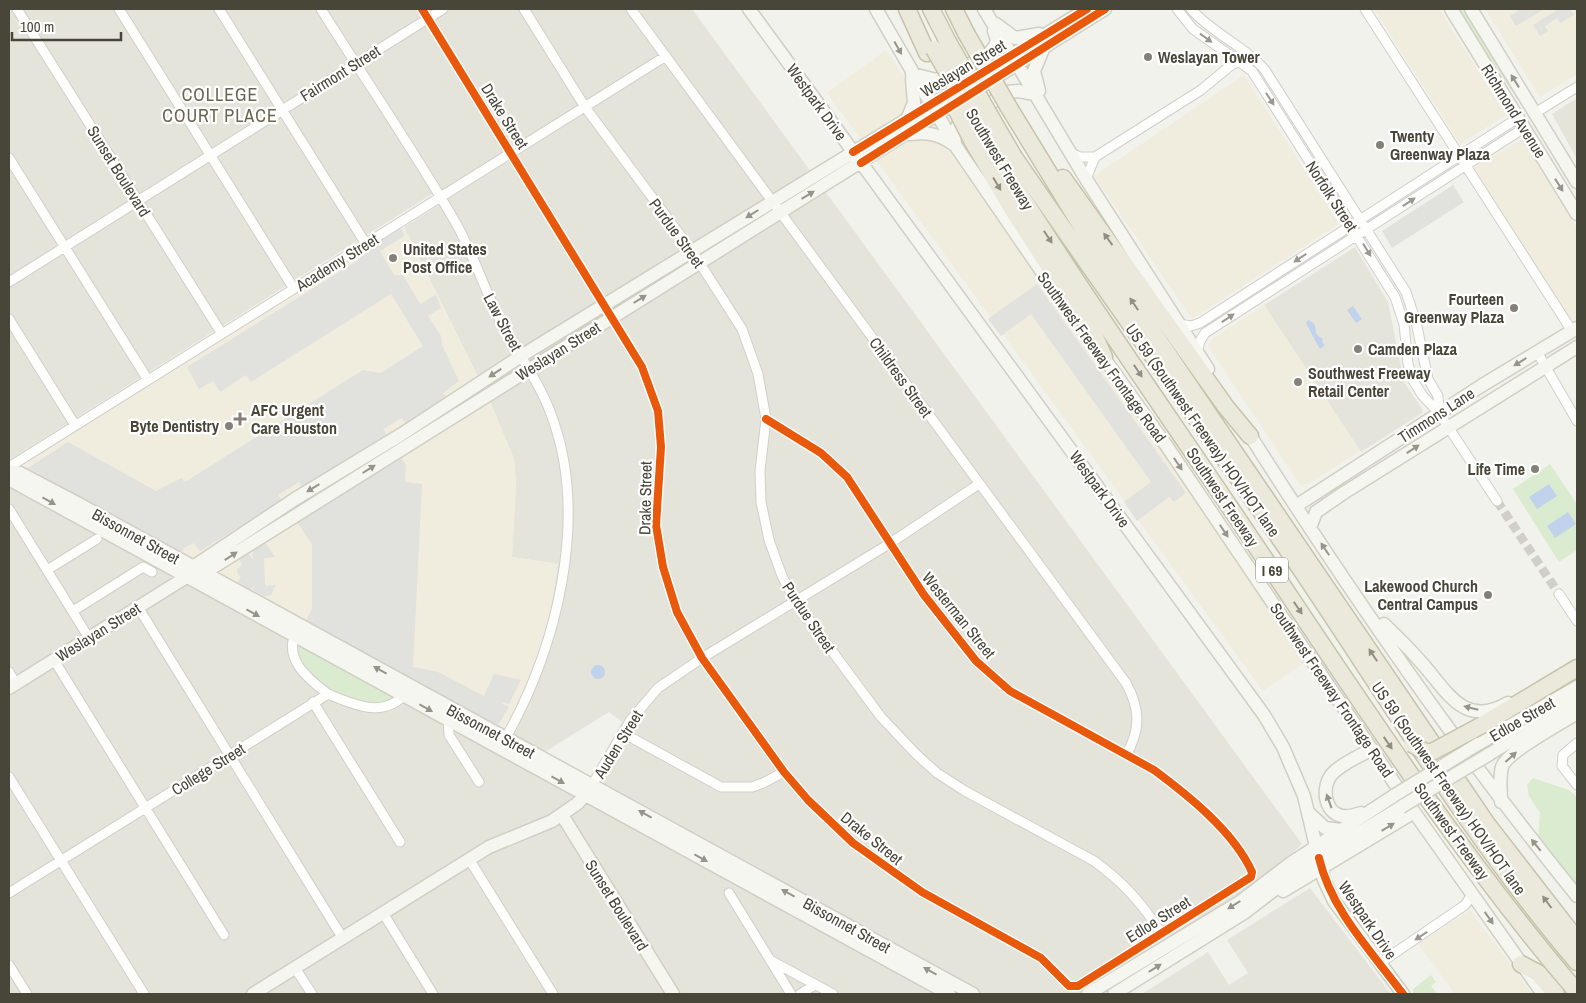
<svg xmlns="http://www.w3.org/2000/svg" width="1586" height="1003" font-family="'Archivo Narrow',sans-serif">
<rect width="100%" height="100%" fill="#f2f2ed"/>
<path fill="#e5e4db" d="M9,9H692L1302,844L1257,885L1080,994H982L590,780L622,722L609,712L543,753L503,732L525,688L535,662L550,613L558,564L512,557L516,483L514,459L489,399L404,227L439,205L432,194L9,460Z
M1577,98V159L1552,114Z
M1355,247L1388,302L1404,382L1423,410L1422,413L1361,452L1264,305Z
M9,483L939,994H9Z
M1310,888L1391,994H1142L1208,952L1229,985L1248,973L1227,940Z"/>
<path fill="#f0ecde" d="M1374,9H1439L1506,115L1460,144Z
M1485,9H1577V74L1540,97Z
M886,50L1307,661L1263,691L827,93Z
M1244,75L1339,224L1192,319L1094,176Z
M1523,139L1577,228V324L1574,326L1472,168Z
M404,227L489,399L514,459L516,483L512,557L558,564L550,613L535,662L525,688L503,732L26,471L25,468L29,461Z
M1264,305L1360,451L1308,484L1300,485L1208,346L1212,339Z
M1470,910L1533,994H1455L1418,944Z"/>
<path fill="#daebcf" d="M1457,9H1462L1482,35L1524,104L1521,105Z
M1550,464L1577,504V550L1559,562L1513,489Z
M297,644L393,696V699C362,715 299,679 297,644Z
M1533,778L1569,790L1577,797V886L1538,839L1540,813L1529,796L1527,785Z
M1431,975L1436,982L1431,986L1437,994H1413V989Z"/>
<path fill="#e1e1dd" d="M1521,9H1544L1516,26L1510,16Z
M1559,9H1570L1574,15L1560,23L1557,18L1545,26L1548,31L1540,36L1533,25Z
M1453,185L1464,202L1392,248L1382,231Z
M401,228L404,236L380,251L394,275H403L420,304L436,295L441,308L428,316L441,336L442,345L459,381L443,393L446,398L405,423L402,418L383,429L387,435L303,488L299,482L278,495L282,501L200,551L194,543L184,548L182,552L28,468L68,442L156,491L182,478L185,482L363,370L381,373L423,346L391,294L251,382L246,375L220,392L213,381L199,389L187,367L360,259L358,255Z
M1037,284L1186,493L1174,502L1169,497L1137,521L1124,502L1151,482L1031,314L1001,336L988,319Z
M401,458L406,465L405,482L422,484L413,667L438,672L484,696L494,674L521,680L509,704L504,702L502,704L509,707L498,725L305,622L312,609V544L297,522Z
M265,542L275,557L264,558L265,586L276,585L271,595L264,596L253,590L254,586L250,590L238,582L241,576L238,575L237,569L242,565L239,559L248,554L253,559V550Z"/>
<path fill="#c1d2ec" d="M1353,306L1362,319L1356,323L1347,310Z
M1309,320C1318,326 1314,326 1317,335L1323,339L1322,342L1325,345L1320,349C1316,342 1308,328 1306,322Z
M1549,484L1557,496L1537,509L1529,497Z
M1568,512L1576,524L1555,538L1547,526Z
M591 672a7 7 0 1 1 14 0a7 7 0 1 1-14 0Z"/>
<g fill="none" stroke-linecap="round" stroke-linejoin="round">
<path stroke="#d0cfc9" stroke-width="9" stroke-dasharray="9 4.5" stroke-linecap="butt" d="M1497,501L1559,594"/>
<g stroke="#d0cfcb" stroke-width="11">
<path id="street" d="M17,9L222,334
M119,9L294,289
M219,9L366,244
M321,9C366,81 415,152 457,225C473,254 483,285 497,314C513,348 538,378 551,414C590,517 557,648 504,741
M422,9L642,367L658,411L661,447L656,525L663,567L677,612L702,658L784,772L808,800L853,843L922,892L1041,958L1069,986H1078L1251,877L1252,872C1234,832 1189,796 1154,770L1010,691L976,661L924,595L847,477L821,453L766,419
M524,9L585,107L692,251L742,329L758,374L766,419L760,471L761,502L769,540L782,576L795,601L881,717L916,754L937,773L965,791L1094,861C1123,882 1142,903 1161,933
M631,9L1126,683C1140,708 1141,730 1126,755
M1177,9L1193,29L1252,71L1395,297L1404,324L1408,364L1413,380L1422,395L1439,413L1497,501
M1191,9C1213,34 1242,44 1265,70L1406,292L1416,322L1428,379L1438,396L1439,413
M1365,9L1572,331
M1535,113L1577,87
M1071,153L1080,157H1095L1201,90L1230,66L1244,58
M9,158L148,380
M1086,179L1095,157
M9,282L443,9
M9,319L75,425
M1179,324L1191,326L1200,323L1518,118
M1537,352L1577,421
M1197,353L1200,341L1205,333L1524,128
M9,467L666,56
M9,509L89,638
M47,570L97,539
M1559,594L1577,621
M138,607L342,937
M73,611L143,567L152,572
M296,632C283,659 308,679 328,694
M54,660L224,935
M9,672L16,684
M313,702L400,842
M448,716L449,735L479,782
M623,733L721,787H752L763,783L784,772
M1577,743L1563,755L1562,766L1577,785
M9,777L144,994
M592,785L630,721L658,688L702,658L889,544L979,484
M469,859L553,994
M9,893L328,694C355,705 384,719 406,693
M729,893L791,994
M383,913L433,994
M770,960L833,994
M1380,963L1465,905L1472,895
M9,965L27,994
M295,968L312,994
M800,994L815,985"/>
</g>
<g stroke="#d0cfc4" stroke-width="15">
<path id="secondary" d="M749,9L1264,715L1283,747L1304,796L1324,880L1334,901L1403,994
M876,9L955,145L1073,317
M984,9L1086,179L1208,369
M1451,9L1577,214
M1471,9L1577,182
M996,24L1015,38L1039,34
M912,74L937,80L987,56L995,46L997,40L994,31
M1039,91L1034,71L1044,47
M908,117L914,103L912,79
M911,134C927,132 939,134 953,144
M955,145L954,132L958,125L1008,92L1018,91L1035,94
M1099,351L1166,445L1414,812L1543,994
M1246,429C1348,590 1457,748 1577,896
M9,471L20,473L79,504L973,994
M9,475L14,482L949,994
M1296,506L1481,386L1577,328
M1310,528L1316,512L1342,494L1577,347
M190,572L193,567L295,499L402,434L521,356L1087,9
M1384,624C1396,636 1408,647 1419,660C1445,687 1462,730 1508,703
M9,688L188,576L204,573L1105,9
M1478,744L1577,687
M1488,755L1577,700
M1501,802C1501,791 1499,778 1502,767C1507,751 1562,723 1577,713
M1308,812L1325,828L1341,830
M1361,813C1355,815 1348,817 1342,816C1323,812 1322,786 1332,774C1342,763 1360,756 1372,749
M562,815L673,994
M1283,891L1414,812
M253,994L489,847L552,821L578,803L590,788
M1088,994L1240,902L1291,863L1395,795
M1114,994L1244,913L1305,866L1401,807"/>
</g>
<g stroke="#c7c3aa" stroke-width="19">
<path id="highway" d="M907,9L927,53
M931,9L948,42
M954,9L966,33
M1008,106L1085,232L1487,824L1577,940
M997,128L1014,157C1109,296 1208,432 1302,571C1391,703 1474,841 1577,962
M984,136C1069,276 1165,410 1256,546C1358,698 1458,853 1577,992
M973,142L1014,212L1095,337L1104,357
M1063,178L1226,407L1250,436
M1482,725L1577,668
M1521,964L1538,973L1556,994"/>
</g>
<use href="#street" stroke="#fdfdfc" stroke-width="9"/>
<use href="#secondary" stroke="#f6f6f0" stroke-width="12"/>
<use href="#highway" stroke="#ebe9db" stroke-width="16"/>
<g stroke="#d0cfc4" stroke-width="15" stroke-linecap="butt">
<path id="secondary-bridge" d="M1395,795L1478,744
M1401,807L1488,755"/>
</g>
<g stroke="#c7c3aa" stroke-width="19" stroke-linecap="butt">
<path id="highway-bridge" d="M966,33L1008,106
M948,42L997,128
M934,49L984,136
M954,105L973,142
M1412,744L1425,752H1432L1482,725"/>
</g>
<use href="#secondary-bridge" stroke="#f6f6f0" stroke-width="12"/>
<use href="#highway-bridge" stroke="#ebe9db" stroke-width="16"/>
<g stroke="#fff" stroke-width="11">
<path id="cycleway" d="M422,9L642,367L658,411L661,447L656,525L663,567L677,612L702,658L784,772L808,800L853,843L922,892L1041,958L1069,986H1078L1251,877L1252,872C1234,832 1189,796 1154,770L1010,691L976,661L924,595L847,477L821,453L766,419
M853,152L1087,9
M861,163L1105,9
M1319,858C1331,910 1371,951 1403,994"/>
</g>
<use href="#cycleway" stroke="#e8590c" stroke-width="8"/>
</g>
<defs><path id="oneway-solid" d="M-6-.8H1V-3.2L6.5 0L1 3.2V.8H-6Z" transform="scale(1.25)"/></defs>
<g fill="#999891">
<use href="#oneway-solid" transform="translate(1206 38) rotate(36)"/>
<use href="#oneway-solid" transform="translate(1270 99) rotate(57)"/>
<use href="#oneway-solid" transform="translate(1409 202) rotate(-33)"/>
<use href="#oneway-solid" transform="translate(1367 250) rotate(58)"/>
<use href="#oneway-solid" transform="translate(1300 258) rotate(147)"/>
<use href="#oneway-solid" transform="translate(1228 318) rotate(-33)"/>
<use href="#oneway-solid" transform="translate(1421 936) rotate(146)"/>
</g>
<g fill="#96958b">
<use href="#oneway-solid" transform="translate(898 48) rotate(61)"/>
<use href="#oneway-solid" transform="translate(1515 81) rotate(-122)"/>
<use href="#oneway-solid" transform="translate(1559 185) rotate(58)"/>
<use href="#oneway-solid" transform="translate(808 195) rotate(-31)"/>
<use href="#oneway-solid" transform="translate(752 214) rotate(148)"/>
<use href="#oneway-solid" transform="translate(640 299) rotate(-32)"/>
<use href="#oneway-solid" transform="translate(1520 362) rotate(148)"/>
<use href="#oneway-solid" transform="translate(495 373) rotate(147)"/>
<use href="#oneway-solid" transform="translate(1413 449) rotate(-33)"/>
<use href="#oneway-solid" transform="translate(1178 464) rotate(56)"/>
<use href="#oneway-solid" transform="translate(369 469) rotate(-32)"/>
<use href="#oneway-solid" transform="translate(313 488) rotate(149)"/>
<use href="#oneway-solid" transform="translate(49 501) rotate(29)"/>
<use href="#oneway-solid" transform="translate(1224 531) rotate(56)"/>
<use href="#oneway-solid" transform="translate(1325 549) rotate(-124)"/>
<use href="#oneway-solid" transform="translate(231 556) rotate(-33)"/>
<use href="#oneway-solid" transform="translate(253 613) rotate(29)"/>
<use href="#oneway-solid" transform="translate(380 670) rotate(-151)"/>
<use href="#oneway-solid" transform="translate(426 708) rotate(29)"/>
<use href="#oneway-solid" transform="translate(1471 708) rotate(-166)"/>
<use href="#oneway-solid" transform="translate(1511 757) rotate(-42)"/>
<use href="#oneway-solid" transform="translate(558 780) rotate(29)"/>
<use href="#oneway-solid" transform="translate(1329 801) rotate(-110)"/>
<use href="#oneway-solid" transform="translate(645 814) rotate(-151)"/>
<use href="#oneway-solid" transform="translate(1388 827) rotate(-31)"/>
<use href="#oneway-solid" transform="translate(1536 845) rotate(-129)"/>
<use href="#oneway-solid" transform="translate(701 858) rotate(29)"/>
<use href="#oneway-solid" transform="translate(788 893) rotate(-151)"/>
<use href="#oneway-solid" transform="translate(1234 905) rotate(148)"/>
<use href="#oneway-solid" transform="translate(1489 918) rotate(55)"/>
<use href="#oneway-solid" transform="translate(1155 968) rotate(-32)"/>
<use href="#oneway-solid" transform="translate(930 971) rotate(-151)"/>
</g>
<g fill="#918f82">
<use href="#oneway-solid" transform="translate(997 184) rotate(59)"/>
<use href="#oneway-solid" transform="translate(1048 237) rotate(56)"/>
<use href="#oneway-solid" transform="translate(1108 239) rotate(-126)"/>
<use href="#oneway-solid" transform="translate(1134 304) rotate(-124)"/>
<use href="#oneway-solid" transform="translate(1138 371) rotate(56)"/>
<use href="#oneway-solid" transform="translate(1298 608) rotate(56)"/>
<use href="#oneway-solid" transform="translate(1373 655) rotate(-124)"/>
<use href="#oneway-solid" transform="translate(1388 743) rotate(55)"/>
<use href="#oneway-solid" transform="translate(1547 902) rotate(-127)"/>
</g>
<g fill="#848278" stroke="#fff" stroke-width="2">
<circle cx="1148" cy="57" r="5"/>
<circle cx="1380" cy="145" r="5"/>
<circle cx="393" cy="258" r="5"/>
<circle cx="1514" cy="308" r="5"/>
<circle cx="1358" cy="349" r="5"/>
<circle cx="1298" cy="382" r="5"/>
<path d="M237.5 411.5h5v5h5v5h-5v5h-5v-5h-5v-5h5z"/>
<circle cx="229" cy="426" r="5"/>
<circle cx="1535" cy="469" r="5"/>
<circle cx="1488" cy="595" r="5"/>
</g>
<g text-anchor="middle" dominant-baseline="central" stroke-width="4.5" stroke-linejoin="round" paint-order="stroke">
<rect fill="#fff" stroke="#7f7d74" stroke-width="1" x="1256" y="557.5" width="32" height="25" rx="4"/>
<g font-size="15" font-weight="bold" fill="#484539">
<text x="1272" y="570">I 69</text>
</g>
<g font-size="16" font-weight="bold" fill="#484539" stroke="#fff" text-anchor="start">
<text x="1158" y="57">Weslayan Tower</text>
<text x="1390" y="136">Twenty<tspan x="1390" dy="18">Greenway Plaza</tspan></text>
<text x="403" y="249">United States<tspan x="403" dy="18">Post Office</tspan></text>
<text x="1504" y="299" text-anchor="end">Fourteen<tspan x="1504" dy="18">Greenway Plaza</tspan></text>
<text x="1368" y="349">Camden Plaza</text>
<text x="1308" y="373">Southwest Freeway<tspan x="1308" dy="18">Retail Center</tspan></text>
<text x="251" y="410">AFC Urgent<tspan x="251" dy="18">Care Houston</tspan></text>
<text x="219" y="426" text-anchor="end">Byte Dentistry</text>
<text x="1525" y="469" text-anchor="end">Life Time</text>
<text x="1478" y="586" text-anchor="end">Lakewood Church<tspan x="1478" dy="18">Central Campus</tspan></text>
</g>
<g font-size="16" fill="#484539" stroke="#fff">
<text transform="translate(963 68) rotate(-31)">Weslayan Street</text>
<text transform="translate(340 73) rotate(-32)">Fairmont Street</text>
<text transform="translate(817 102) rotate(54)">Westpark Drive</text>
<text transform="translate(1514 111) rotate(58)">Richmond Avenue</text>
<text transform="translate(505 116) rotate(58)">Drake Street</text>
<text transform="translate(1000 159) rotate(59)">Southwest Freeway</text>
<text transform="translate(119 171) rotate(58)">Sunset Boulevard</text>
<text transform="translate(1332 196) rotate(57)">Norfolk Street</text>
<text transform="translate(677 233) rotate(54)">Purdue Street</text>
<text transform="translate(337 262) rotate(-32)">Academy Street</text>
<text transform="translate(503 322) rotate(62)">Law Street</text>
<text transform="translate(558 351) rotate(-32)">Weslayan Street</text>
<text transform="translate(1102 357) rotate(54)">Southwest Freeway Frontage Road</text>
<text transform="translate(901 377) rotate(54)">Childress Street</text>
<text transform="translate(1436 415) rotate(-33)">Timmons Lane</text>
<text transform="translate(1203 430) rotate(55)">US 59 (Southwest Freeway) HOV/HOT lane</text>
<text transform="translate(1100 489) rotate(54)">Westpark Drive</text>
<text transform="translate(1223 497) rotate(56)">Southwest Freeway</text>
<text transform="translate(645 498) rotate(-89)">Drake Street</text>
<text transform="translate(136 536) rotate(29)">Bissonnet Street</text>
<text transform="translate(959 615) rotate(51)">Westerman Street</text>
<text transform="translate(809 617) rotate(56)">Purdue Street</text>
<text transform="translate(98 632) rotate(-32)">Weslayan Street</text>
<text transform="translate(1332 690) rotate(56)">Southwest Freeway Frontage Road</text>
<text transform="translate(1522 719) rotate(-30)">Edloe Street</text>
<text transform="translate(491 731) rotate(28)">Bissonnet Street</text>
<text transform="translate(618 744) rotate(-58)">Auden Street</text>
<text transform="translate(208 769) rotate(-32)">College Street</text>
<text transform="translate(1449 788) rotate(55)">US 59 (Southwest Freeway) HOV/HOT lane</text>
<text transform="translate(1452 831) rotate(54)">Southwest Freeway</text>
<text transform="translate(872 838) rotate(39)">Drake Street</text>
<text transform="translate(617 905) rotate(58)">Sunset Boulevard</text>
<text transform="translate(1158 919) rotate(-32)">Edloe Street</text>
<text transform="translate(1368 920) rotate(56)">Westpark Drive</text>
<text transform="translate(847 925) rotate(29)">Bissonnet Street</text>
</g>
<g font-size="18" letter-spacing="1" fill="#6a6451" stroke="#fff">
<text x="220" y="94">COLLEGE<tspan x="220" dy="21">COURT PLACE</tspan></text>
</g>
</g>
<rect width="1586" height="1003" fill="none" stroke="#484539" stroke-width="20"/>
<path d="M12 32v8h109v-8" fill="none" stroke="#484539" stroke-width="2.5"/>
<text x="20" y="32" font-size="15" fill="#484539" stroke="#ffffff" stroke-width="4" paint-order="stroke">100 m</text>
</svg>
